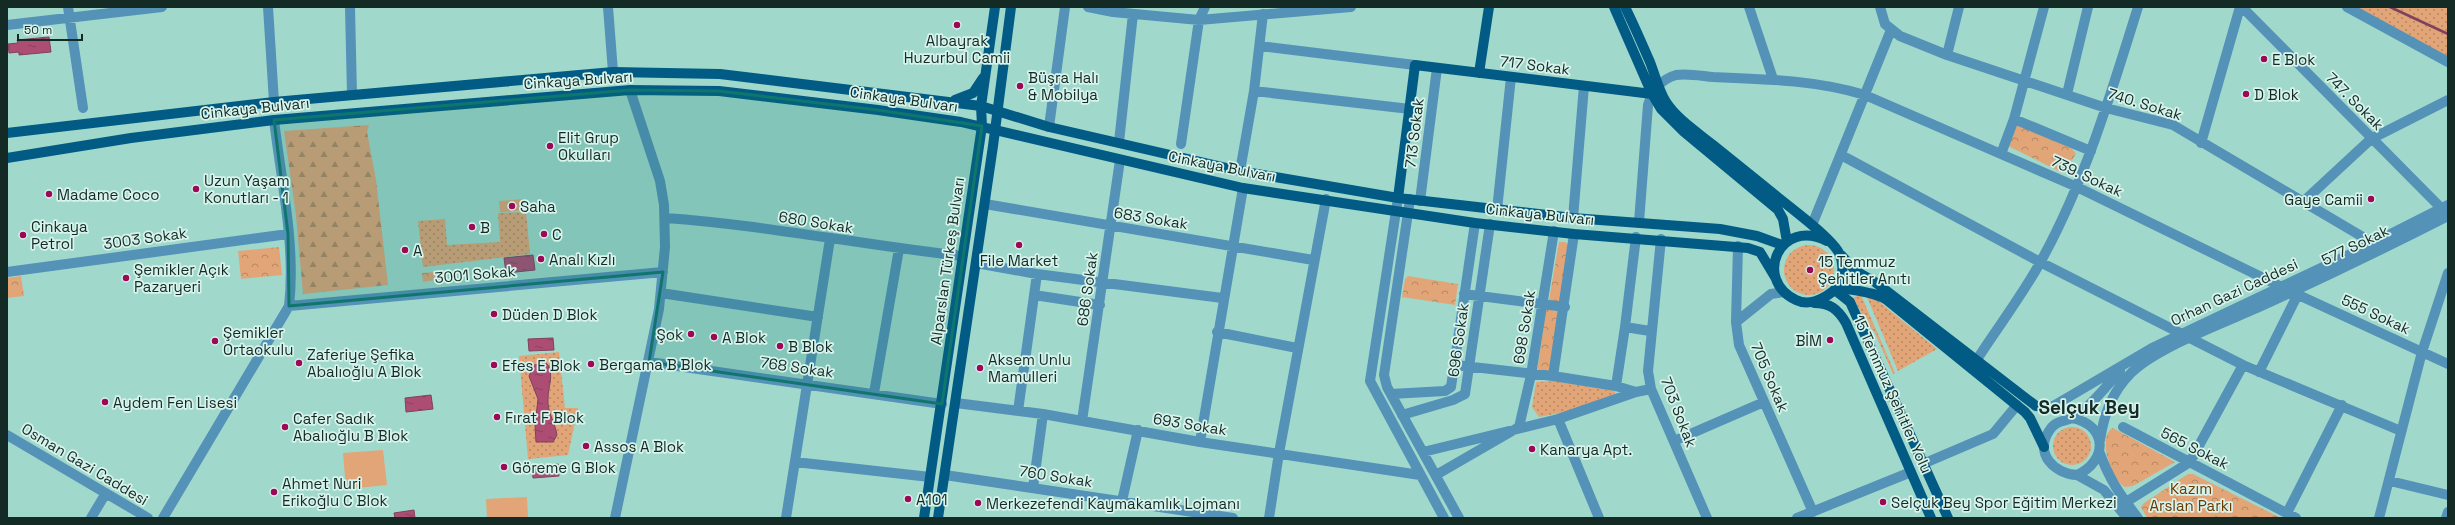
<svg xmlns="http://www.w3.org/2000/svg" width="2455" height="525" font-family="'Space Grotesk',sans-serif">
<defs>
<pattern id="grass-dots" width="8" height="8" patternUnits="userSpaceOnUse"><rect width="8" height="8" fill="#e1a578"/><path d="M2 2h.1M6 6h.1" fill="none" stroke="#b58762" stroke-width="1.8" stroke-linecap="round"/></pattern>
<pattern id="forest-firs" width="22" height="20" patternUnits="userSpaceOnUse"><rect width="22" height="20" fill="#e1a578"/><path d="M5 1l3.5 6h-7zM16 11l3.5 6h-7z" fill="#b58762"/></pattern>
<pattern id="park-crowns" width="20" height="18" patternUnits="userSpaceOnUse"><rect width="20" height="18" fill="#e1a578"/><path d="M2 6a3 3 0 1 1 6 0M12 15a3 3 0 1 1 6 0" fill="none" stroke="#b58762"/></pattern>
<pattern id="water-ripples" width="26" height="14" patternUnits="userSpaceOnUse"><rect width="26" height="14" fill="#ad4d73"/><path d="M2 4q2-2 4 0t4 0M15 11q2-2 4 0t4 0" fill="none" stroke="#8c405e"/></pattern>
</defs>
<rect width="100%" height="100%" fill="#a0d9cb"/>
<path fill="url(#grass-dots)" d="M2347,7H2448V62Z
M526,212L530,254L423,267L418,221L445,219L447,245L500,242L498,213Z
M1784 270a25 25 0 1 1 50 0a25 25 0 1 1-50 0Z
M1861,295L1895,373L1893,374L1874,331L1868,326L1854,299V297Z
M1867,297L1877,300L1937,349L1898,371Z
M559,352L565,408H578L568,455L528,459L519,356Z
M1554,381L1615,391V396L1570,411L1539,417L1532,407L1536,382Z
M2053 446a19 19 0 1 1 38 0a19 19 0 1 1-38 0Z"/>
<path fill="url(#forest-firs)" d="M369,125L367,132L376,180L388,285L303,294L296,215L284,131Z"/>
<path fill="url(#park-crowns)" d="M2015,122L2070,146L2076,154L2063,173L2008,146Z
M1559,242H1565L1569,245L1562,302L1549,300Z
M279,247L282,275L241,279L238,251Z
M434,272L435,280L423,282L422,273Z
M21,276L24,296L7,298V278Z
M1408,276L1458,284L1455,305L1402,297L1405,279Z
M1546,309L1561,312L1552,374L1537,372Z
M2113,428L2175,462L2133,486L2125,487C2112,480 2096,436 2113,428Z
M2188,474H2193L2281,518H2147L2141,507L2144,503Z"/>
<path fill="#e1a578" d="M525,199L526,210L500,212L499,201Z
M383,450L387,485L346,489L343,453Z
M527,497L528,518H487L486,499Z
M2197,501L2217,512L2214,518H2188Z"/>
<path fill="url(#water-ripples)" stroke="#7f425c" d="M49,37L51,52L19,55V52L9,53L8,44L18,43L17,40Z
M533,255L535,270L506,273L504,258Z
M553,338L554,350L529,351L528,339Z
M546,363L548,365C554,376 548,386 548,399C547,412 555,422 557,435L553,442H536L535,425L538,399L529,376L534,365Z
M431,395L433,409L406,412L405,398Z
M558,464L559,476L533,478L532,466Z
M414,510L415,518H395L394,513Z"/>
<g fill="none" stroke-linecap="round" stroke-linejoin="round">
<path stroke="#7f425c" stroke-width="2.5" d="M2390,7L2448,34"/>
<path stroke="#5492b8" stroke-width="10" d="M68,7L83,108
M268,7L274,102
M350,7L352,95
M608,7L613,72
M1088,7L1113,12L1199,20L1351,7
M1749,7L1773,79
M1880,7L1885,24L1900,36L1947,55L2106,108L2173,125L2373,243
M2242,7L2446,213
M2347,7L2448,62
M7,25L162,7
M1260,46L1415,65
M1947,55L1959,7
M1254,91L1410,109
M2067,94L2088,7
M2014,119L2091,151
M1049,127L1065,7
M1119,142L1133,14
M2201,143L2240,7
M1181,144L1199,20L1205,7
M2001,154L2014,119L2044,7
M1841,155L2040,262L2243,365L2401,431
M1240,171L1254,91L1263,14
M1398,198L1370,381L1444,518
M1410,199L1384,375L1387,387L1459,518
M1420,201L1437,68
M2303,202L2371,139L2448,100
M985,204L1313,260
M1497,210L1511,77
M665,218C765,225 863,245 962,256
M1573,218L1584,86
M1639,222L1648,105C1652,92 1661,79 1676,75C1687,73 1702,76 1713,77C1764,79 1816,80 1865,95L2077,187L2292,292L2448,364
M1812,225L1891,30
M1661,239L1648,371L1651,389L1707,518
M1738,246L1736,322L1739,345L1813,512
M976,263L1037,274L1222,298
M7,272L288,234
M661,293L818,317
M1464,294L1565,307
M1034,295L1100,305
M289,306L663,272
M1736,322L1771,294L1784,292
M1625,327L1650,331
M1217,332L1297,348
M1976,361C1997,328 2022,296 2041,261C2085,181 2111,94 2138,7
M649,362L942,404
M1455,365L1553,376L1616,386L1636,392
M2259,372L2298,294
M1553,376L1574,234
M1616,386L1625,327L1636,237
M874,393L899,249
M1391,394L1445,391L1451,387L1475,223
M956,403L1043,414L1200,442L1420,475
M2036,406L2048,408L2055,405L2152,348L2359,250L2448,205
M1018,411L1037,274
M1402,415L1453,400L1465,394L1490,224
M2072,418C2108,425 2108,461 2077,475C2055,474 2034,454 2049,431C2057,418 2067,423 2077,415C2094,403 2106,386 2120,371
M1558,419L1599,518
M1082,421L1120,160
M2123,427L2296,518
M7,435L148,518
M2100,440C2104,414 2112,392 2131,373C2156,348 2223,323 2257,308C2321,279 2385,248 2448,216
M1674,441L1764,402
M1200,442L1243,188
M2099,451C2109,479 2120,495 2138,518
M1423,452L1558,419L1636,392L1651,389
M795,462L930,477
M1925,463L1993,434L2017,405
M945,475L1233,518
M1436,475L1519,427L1531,375L1554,231
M2077,475L2104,490L2127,518
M2390,481L2448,495
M1033,488L1043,414
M1122,501L1138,430
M2126,502L2190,462L2243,365
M2287,513L2342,405
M91,518L106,493
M163,518L289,306C296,247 281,179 274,120
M615,518L659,309L665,247L664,205L660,181L630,90
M786,518L830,239
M1269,518L1279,453L1326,199
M1797,518L1911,472
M2379,518L2422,352L2448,273
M2446,518L2448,512"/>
<path stroke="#025b84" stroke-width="10" d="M1614,7L1652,94L1661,109L1684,132L1778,210L1783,219L1787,242
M1625,7C1634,25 1642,44 1650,62C1655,75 1659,91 1666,102C1677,119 1697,132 1713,145C1742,168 1771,192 1800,215C1811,224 1833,241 1839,253C1845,265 1843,284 1832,292C1822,300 1808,306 1796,300C1753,280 1779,217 1827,241
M1479,73L1489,7
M955,100L973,93L983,78
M7,133L274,102L613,72L720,74L981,106L1049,127L1240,171L1398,198L1573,218L1720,229L1757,236L1782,245
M7,158L131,138L274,120L630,90L719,91L878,110L961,122L1243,188L1475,223L1574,234L1748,248L1760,252L1775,277
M1398,198L1415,65L1652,94
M1841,255L1856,271L1875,282L2036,406
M1837,286C1854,292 1871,290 1887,300L2025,412L2030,418L2044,447
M1835,290L1850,302L1948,518
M1814,303C1830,303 1838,309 1846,323L1931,518
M924,518L982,126L981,106L995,7
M938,518L993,146L1011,7"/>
</g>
<path fill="#0f766e" fill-opacity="0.2" stroke="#0f766e" stroke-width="3" stroke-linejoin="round" d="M630,90L719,91L878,110L982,126L942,404L649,362L663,272L289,306L288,234L274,120Z"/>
<g fill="#9c0856" stroke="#d7f3ec" stroke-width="1.5">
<circle cx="957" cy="25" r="4"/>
<circle cx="2264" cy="59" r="4"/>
<circle cx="1020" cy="86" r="4"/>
<circle cx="2246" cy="94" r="4"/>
<circle cx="550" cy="146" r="4"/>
<circle cx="196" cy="189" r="4"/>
<circle cx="49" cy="194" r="4"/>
<circle cx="2371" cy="199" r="4"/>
<circle cx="512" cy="206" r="4"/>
<circle cx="472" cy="227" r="4"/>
<circle cx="544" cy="234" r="4"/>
<circle cx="23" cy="235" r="4"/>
<circle cx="1019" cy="245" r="4"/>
<circle cx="405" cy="250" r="4"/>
<circle cx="541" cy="259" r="4"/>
<circle cx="1810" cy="270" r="4"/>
<circle cx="126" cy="278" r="4"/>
<circle cx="494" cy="314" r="4"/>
<circle cx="691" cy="334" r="4"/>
<circle cx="714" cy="337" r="4"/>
<circle cx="1830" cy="340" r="4"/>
<circle cx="215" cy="341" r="4"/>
<circle cx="780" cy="346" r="4"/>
<circle cx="299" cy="363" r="4"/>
<circle cx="591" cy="364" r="4"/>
<circle cx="494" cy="365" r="4"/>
<circle cx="980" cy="368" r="4"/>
<circle cx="105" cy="402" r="4"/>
<circle cx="497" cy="417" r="4"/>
<circle cx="285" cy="427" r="4"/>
<circle cx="586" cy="446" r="4"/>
<circle cx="1532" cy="449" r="4"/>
<circle cx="504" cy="467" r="4"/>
<circle cx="274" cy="492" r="4"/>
<circle cx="908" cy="499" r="4"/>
<circle cx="1883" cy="502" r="4"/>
<circle cx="978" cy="503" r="4"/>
</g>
<g text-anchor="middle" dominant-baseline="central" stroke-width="3.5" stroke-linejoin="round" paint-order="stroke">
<g font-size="15" fill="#132a25" stroke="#d7f3ec" text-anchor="start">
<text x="957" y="40" text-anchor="middle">Albayrak<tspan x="957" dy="17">Huzurbul Camii</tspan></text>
<text x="2272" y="59">E Blok</text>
<text x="1028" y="77">Büşra Halı<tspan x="1028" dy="17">&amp; Mobilya</tspan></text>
<text x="2254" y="94">D Blok</text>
<text x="558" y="137">Elit Grup<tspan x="558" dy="17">Okulları</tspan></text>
<text x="204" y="180">Uzun Yaşam<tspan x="204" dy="17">Konutları - 1</tspan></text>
<text x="57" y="194">Madame Coco</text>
<text x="2363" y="199" text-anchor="end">Gaye Camii</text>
<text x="520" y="206">Saha</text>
<text x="31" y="226">Cinkaya<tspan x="31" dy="17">Petrol</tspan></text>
<text x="480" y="227">B</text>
<text x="552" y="234">C</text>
<text x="413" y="250">A</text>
<text x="549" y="259">Analı Kızlı</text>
<text x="1019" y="260" text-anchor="middle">File Market</text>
<text x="1818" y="261">15 Temmuz<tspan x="1818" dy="17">Şehitler Anıtı</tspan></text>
<text x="134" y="269">Şemikler Açık<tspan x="134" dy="17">Pazaryeri</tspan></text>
<text x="502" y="314">Düden D Blok</text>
<text x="223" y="332">Şemikler<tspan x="223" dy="17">Ortaokulu</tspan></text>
<text x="683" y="334" text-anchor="end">Şok</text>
<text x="722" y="337">A Blok</text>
<text x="1822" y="340" text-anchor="end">BİM</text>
<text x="788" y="346">B Blok</text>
<text x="307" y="354">Zaferiye Şefika<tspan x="307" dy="17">Abalıoğlu A Blok</tspan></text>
<text x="988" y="359">Aksem Unlu<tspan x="988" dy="17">Mamulleri</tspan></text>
<text x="599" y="364">Bergama B Blok</text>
<text x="502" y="365">Efes E Blok</text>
<text x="113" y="402">Aydem Fen Lisesi</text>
<text x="505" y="417">Fırat F Blok</text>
<text x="293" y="418">Cafer Sadık<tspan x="293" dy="17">Abalıoğlu B Blok</tspan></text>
<text x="594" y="446">Assos A Blok</text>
<text x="1540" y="449">Kanarya Apt.</text>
<text x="512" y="467">Göreme G Blok</text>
<text x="282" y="483">Ahmet Nuri<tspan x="282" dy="17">Erikoğlu C Blok</tspan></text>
<text x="916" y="499">A101</text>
<text x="1891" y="502">Selçuk Bey Spor Eğitim Merkezi</text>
<text x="986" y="503">Merkezefendi Kaymakamlık Lojmanı</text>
</g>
<g font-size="15" fill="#132a25" stroke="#d7f3ec">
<text transform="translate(1535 65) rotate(7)">717 Sokak</text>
<text transform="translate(578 80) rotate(-4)">Cinkaya Bulvarı</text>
<text transform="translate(904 99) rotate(8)">Cinkaya Bulvarı</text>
<text transform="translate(2355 101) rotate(45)">747. Sokak</text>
<text transform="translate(2145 104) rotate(17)">740. Sokak</text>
<text transform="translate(255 108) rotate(-6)">Cinkaya Bulvarı</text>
<text transform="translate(1414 133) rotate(-83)">713 Sokak</text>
<text transform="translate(1222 166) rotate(11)">Cinkaya Bulvarı</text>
<text transform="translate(2087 176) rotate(25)">739. Sokak</text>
<text transform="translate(1540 214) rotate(6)">Cinkaya Bulvarı</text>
<text transform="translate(1151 218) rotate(9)">683 Sokak</text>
<text transform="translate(816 222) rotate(9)">680 Sokak</text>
<text transform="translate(145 238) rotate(-8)">3003 Sokak</text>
<text transform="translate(2355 245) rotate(-26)">577 Sokak</text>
<text transform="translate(947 261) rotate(-82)">Alparslan Türkeş Bulvarı</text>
<text transform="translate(475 274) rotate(-5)">3001 Sokak</text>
<text transform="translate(1087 289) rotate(-82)">686 Sokak</text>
<text transform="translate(2234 292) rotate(-25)">Orhan Gazi Caddesi</text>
<text transform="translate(2376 314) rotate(25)">555 Sokak</text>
<text transform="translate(1524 327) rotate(-81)">698 Sokak</text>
<text transform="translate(1458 340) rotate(-82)">696 Sokak</text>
<text transform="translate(797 367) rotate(8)">768 Sokak</text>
<text transform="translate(1770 377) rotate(67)">705 Sokak</text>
<text transform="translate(1893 394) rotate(66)">15 Temmuz Şehitler Yolu</text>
<text transform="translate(1679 412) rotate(69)">703 Sokak</text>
<text transform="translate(1190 424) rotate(9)">693 Sokak</text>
<text transform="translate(2195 448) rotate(27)">565 Sokak</text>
<text transform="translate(85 464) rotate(31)">Osman Gazi Caddesi</text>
<text transform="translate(1056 476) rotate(9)">760 Sokak</text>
</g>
<g font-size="15" fill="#6d3800" stroke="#d7f3ec">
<text x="2191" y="488">Kazım<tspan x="2191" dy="17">Arslan Parkı</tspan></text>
</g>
<g font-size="19" font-weight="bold" fill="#132a25" stroke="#d7f3ec">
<text x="2089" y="407">Selçuk Bey</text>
</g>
</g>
<rect width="2455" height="525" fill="none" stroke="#132a25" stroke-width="16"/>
<path d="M18 34v6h64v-6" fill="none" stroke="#132a25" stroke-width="2"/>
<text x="24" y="34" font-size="12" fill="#132a25" stroke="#d7f3ec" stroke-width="3" paint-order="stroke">50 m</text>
</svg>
